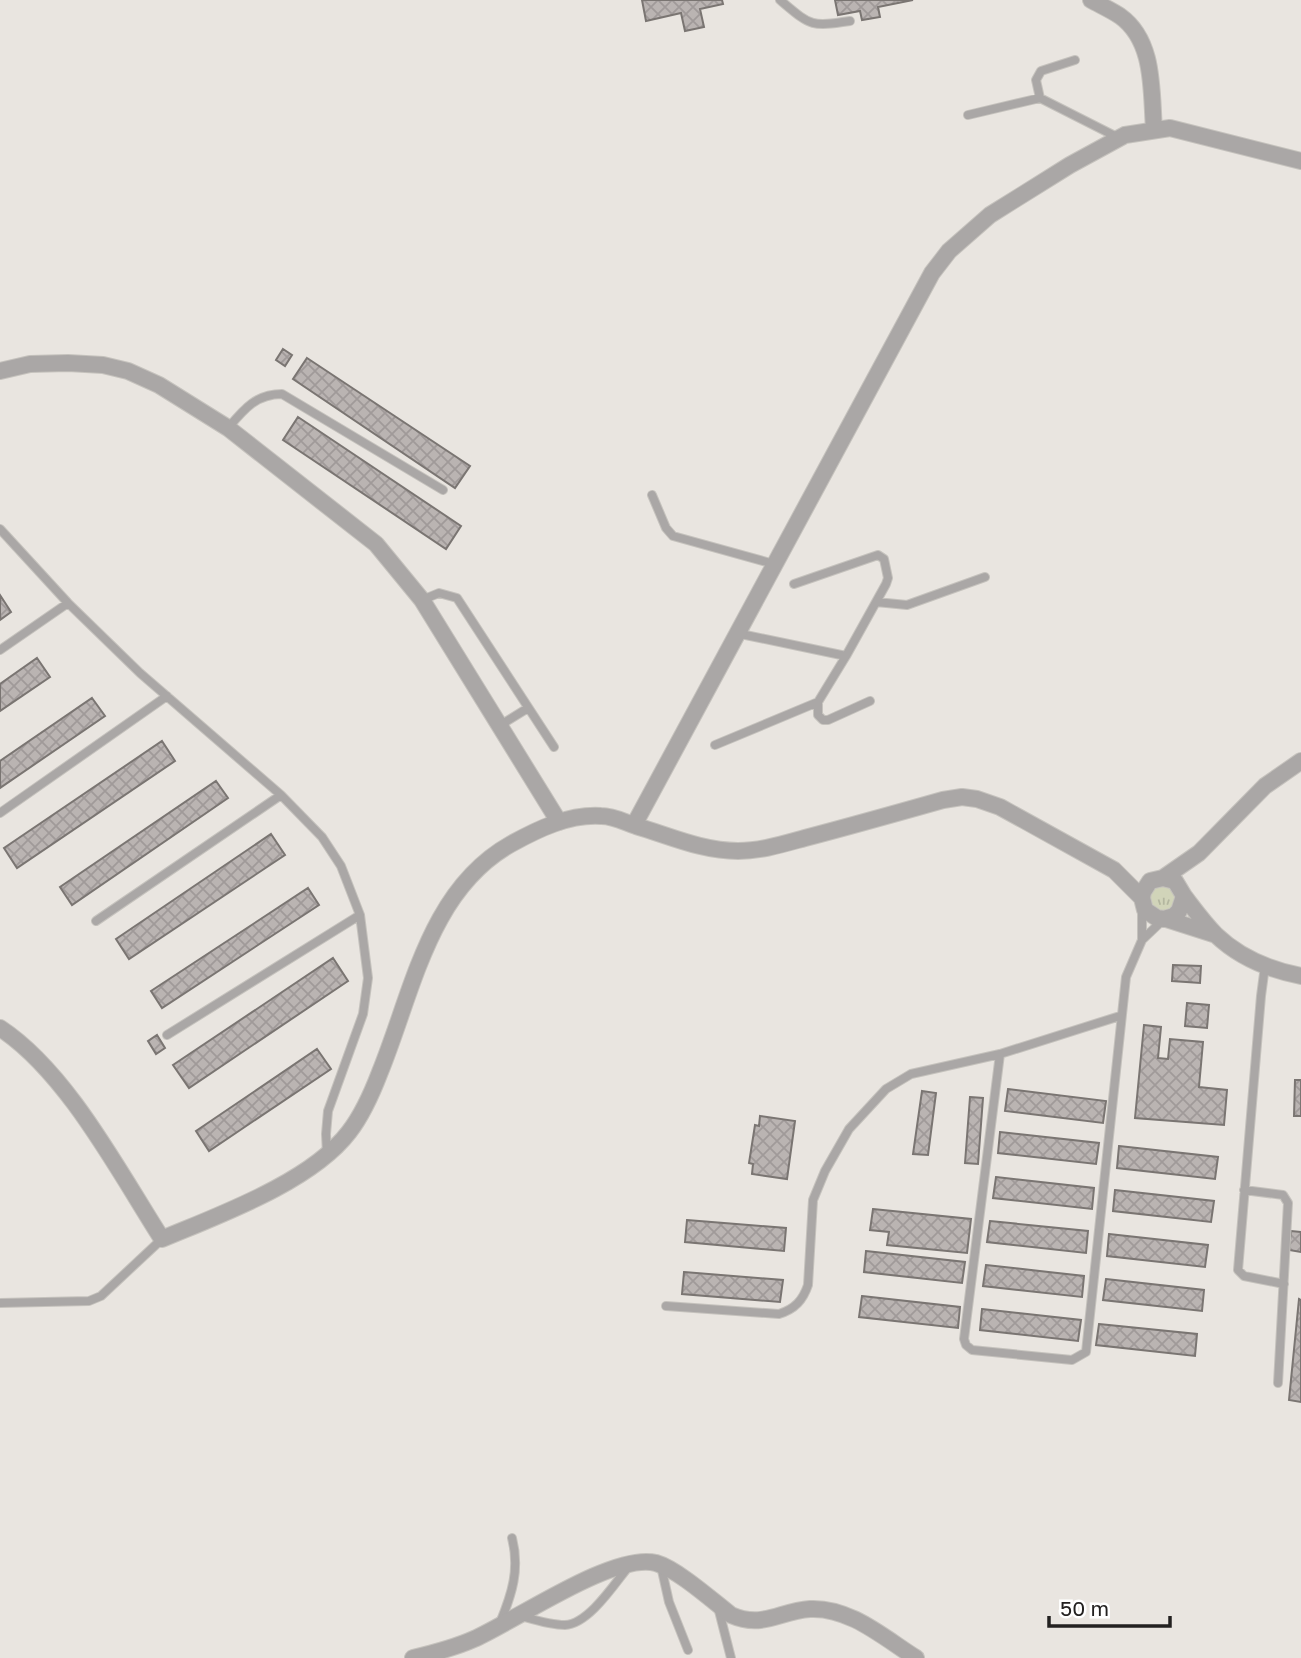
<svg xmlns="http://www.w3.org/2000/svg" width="1301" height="1658" font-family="'Golos Text',sans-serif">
<defs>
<pattern id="grass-tufts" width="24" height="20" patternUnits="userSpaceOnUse" patternTransform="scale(1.75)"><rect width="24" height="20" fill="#d1d4b9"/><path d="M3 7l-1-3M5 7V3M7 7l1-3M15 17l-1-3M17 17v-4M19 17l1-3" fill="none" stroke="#b3b69f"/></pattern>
<pattern id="building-cross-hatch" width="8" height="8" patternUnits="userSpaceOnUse" patternTransform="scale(1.75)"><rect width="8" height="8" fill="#bab4b2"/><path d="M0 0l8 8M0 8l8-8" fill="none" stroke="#a09a99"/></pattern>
</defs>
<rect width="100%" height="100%" fill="#e9e5e0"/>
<path fill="url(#grass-tufts)" d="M1150 899a13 13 0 1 1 26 0a13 13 0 1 1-26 0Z"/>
<path fill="url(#building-cross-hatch)" stroke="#7a7572" stroke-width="2" d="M642,0H722L723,4L700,9L704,27L685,31L681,13L646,21Z
M835,0H913L878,7L880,17L862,20L860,11L838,15Z
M283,349L292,355L285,366L276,360Z
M307,358L470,466L455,488L293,379Z
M298,417L461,526L446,549L283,440Z
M0,595L11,612L0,620Z
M37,658L50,677L0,711V684Z
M92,698L105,716L0,788V761Z
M162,741L175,761L17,868L4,848Z
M216,781L228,798L72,905L60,887Z
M271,834L285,855L129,959L116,939Z
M308,888L319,905L162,1008L151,991Z
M333,958L348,981L189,1088L173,1065Z
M1173,965L1201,966L1200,983L1172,981Z
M1187,1003L1209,1005L1207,1028L1185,1026Z
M1144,1025L1161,1027L1158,1058L1168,1059L1170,1039L1203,1042L1199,1087L1227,1090L1224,1125L1135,1118Z
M157,1035L165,1048L156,1054L148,1041Z
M317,1049L331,1069L209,1151L196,1131Z
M1295,1080H1301V1116H1294Z
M1008,1089L1106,1101L1103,1123L1005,1111Z
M922,1091L936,1093L928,1155L913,1154Z
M970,1097L983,1098L978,1164L965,1163Z
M760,1116L795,1121L787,1179L752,1174L753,1164L749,1163L755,1125L759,1126Z
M1000,1132L1099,1143L1096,1164L998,1153Z
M1119,1146L1218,1157L1215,1179L1117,1168Z
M996,1177L1094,1188L1092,1209L993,1198Z
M1115,1190L1214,1201L1211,1222L1113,1211Z
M873,1209L971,1219L967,1253L887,1245L889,1232L870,1230Z
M687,1220L786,1228L784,1251L685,1242Z
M990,1221L1088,1231L1086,1253L987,1242Z
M1291,1231L1301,1232V1252L1289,1250Z
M1109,1234L1208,1245L1205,1267L1107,1256Z
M866,1251L965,1262L962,1283L864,1272Z
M986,1265L1084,1276L1082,1297L983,1286Z
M684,1272L783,1280L780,1302L682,1294Z
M1106,1279L1204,1290L1202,1311L1103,1300Z
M862,1296L960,1307L958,1328L859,1317Z
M1299,1299L1301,1300V1402L1289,1400Z
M982,1309L1081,1320L1078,1341L980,1330Z
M1099,1324L1197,1334L1195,1356L1096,1345Z"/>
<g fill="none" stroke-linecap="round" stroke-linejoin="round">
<g stroke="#c5c2bd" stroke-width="10">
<path id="service" d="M780,0C811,26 810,27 850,21
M1040,98L1036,80L1041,71L1075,60
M968,115L1040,98L1119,138
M228,428C244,409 256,394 282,394L443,490
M652,495L666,528L673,536L774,564
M0,529L68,603L140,673L281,795L322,837L341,866L360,915L368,978L363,1014L328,1111L326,1134L327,1154
M422,600L439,593L457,598L554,747
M876,602L907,605L985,577
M736,633L846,656L886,584L888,578L884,559L878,555L794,584
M0,650L68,603
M846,656L818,702V715L823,720H828L870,701
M499,726L528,708
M715,745L818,702
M0,813L167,696
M96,921L281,795
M1142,940V908
M1265,966L1261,996L1238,1270L1244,1276L1284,1284
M167,1035L360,915
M1000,1054L964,1339L966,1345L972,1350L1072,1360L1086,1352L1126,977L1142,940L1163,920
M1244,1190L1283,1195L1288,1203L1278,1383
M0,1303L89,1301L101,1296L162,1239
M666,1306L779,1314C795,1309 803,1300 808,1285L813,1200L825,1171L849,1129L886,1089L911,1074L1000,1054L1120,1016
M661,1566L669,1602L688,1650
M718,1607L731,1658
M521,1616C535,1620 550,1625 565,1625C589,1624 615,1583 629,1566
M500,1623C512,1594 520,1569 512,1538"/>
</g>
<g stroke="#c5c2bd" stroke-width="18">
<path id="minor" d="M1091,0C1100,5 1111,10 1120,16C1155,41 1151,91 1154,129
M0,371L30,364L68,363L103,365L128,371L159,385L228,428L376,544L422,600L559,822
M634,825L932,273L949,251L990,215L1070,165L1125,135L1170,128L1301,161
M1163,878L1175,881L1184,896L1179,911L1174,916L1164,919L1157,918L1145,910L1142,898L1143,892L1150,881L1163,878L1199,853L1265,786L1301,761
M1184,896C1194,909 1204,923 1216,935C1239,957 1271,970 1301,976
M1166,919L1216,935
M0,1028C67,1072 119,1172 162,1239C219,1215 311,1182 349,1132C363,1114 372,1093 380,1072C413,991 429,890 511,844C538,829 569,814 601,816C614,816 624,822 636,826C670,836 702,851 738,851C761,851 783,844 805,838C851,826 897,813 943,800L962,797L977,799L1000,807L1114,870L1142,898
M413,1658C434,1653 454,1648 474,1639C515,1621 614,1552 656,1563C677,1569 713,1601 731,1615C763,1629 779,1611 810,1609C850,1607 884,1638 916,1658"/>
</g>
<use href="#service" stroke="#aaa7a6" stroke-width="8"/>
<use href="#minor" stroke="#aaa7a6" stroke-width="16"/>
</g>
<path d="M1049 1616v10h121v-10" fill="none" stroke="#232120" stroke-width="3.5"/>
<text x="1060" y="1616" font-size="21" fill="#232120" stroke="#ffffff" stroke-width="5" paint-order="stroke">50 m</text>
</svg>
